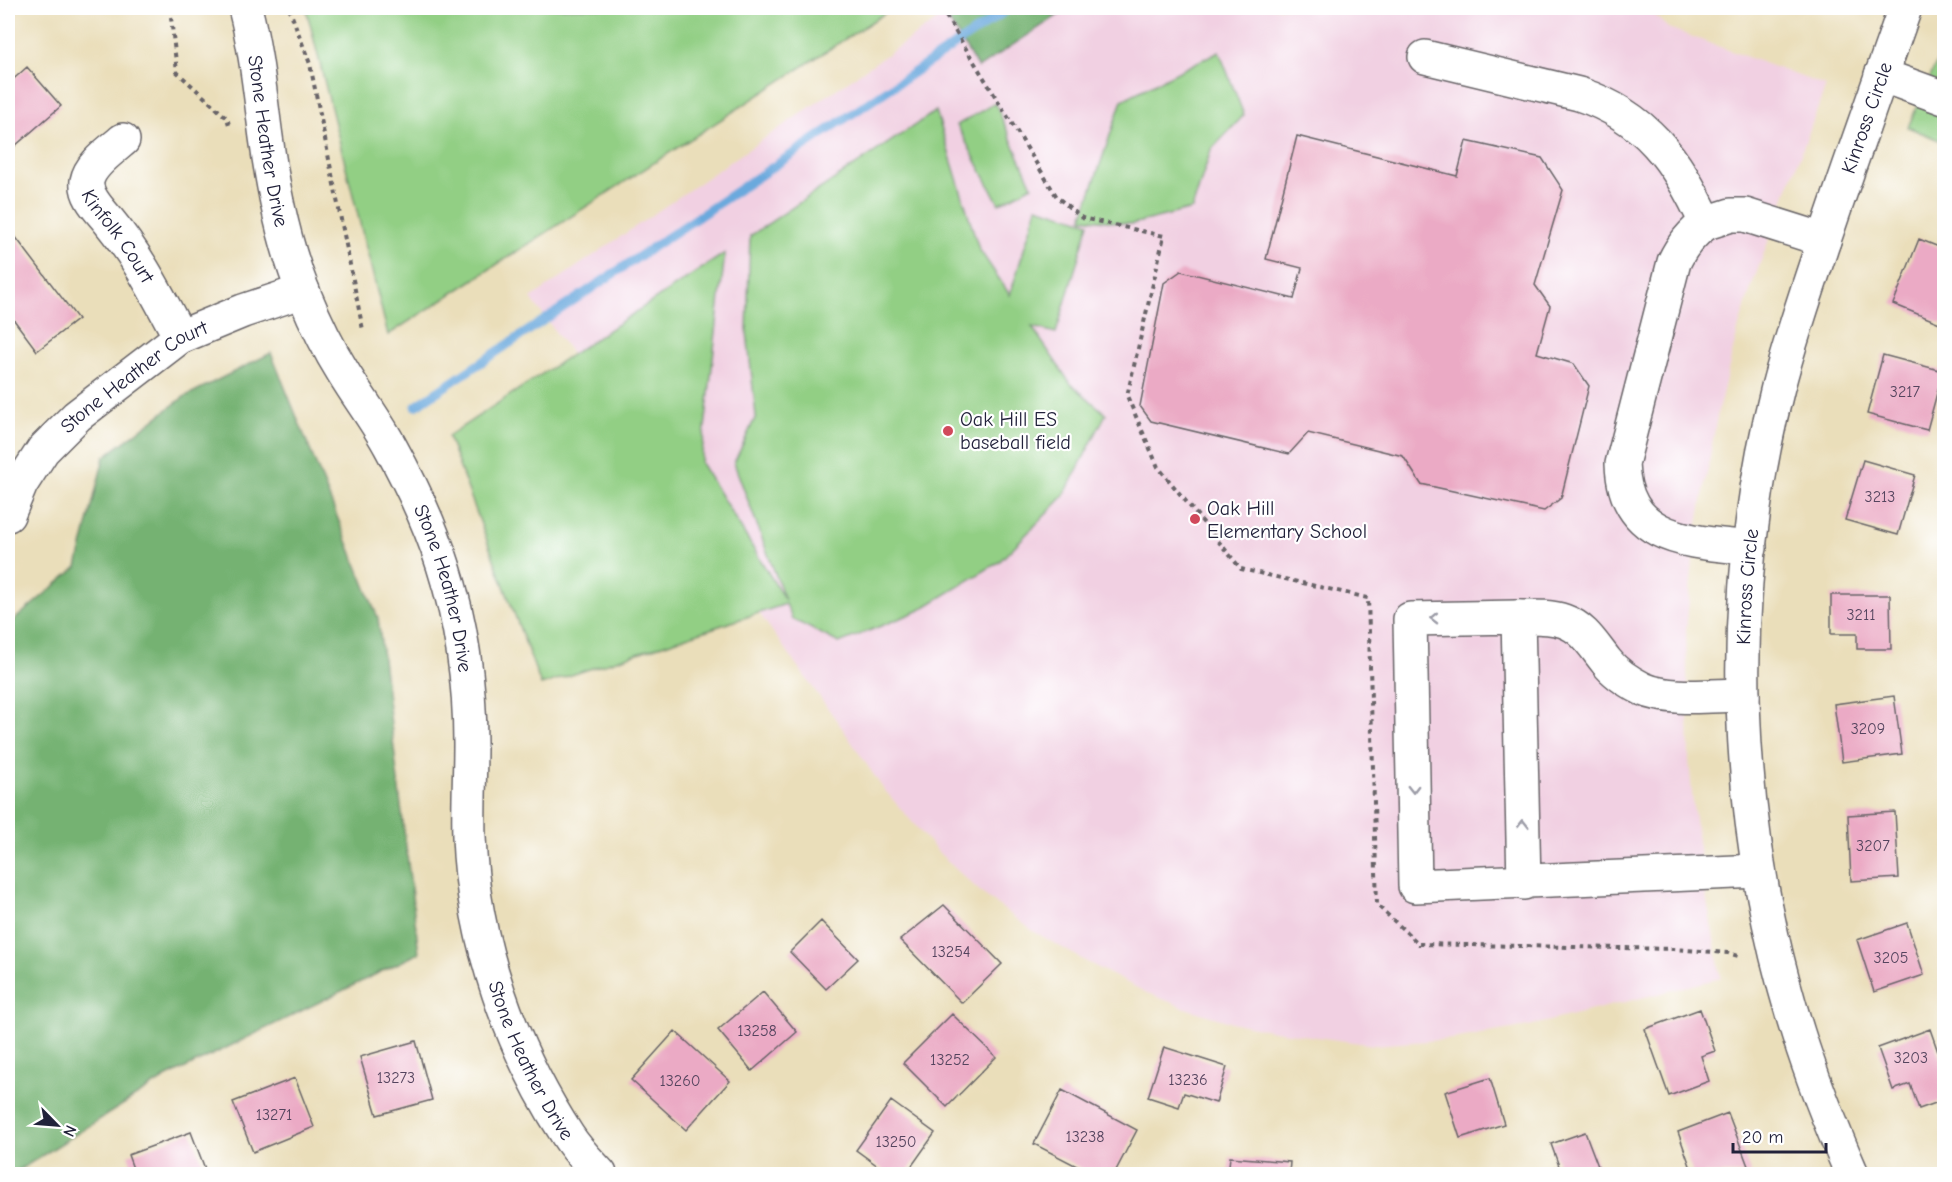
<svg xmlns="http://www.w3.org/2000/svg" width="1952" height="1182" font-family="'Comic Neue',sans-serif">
<rect width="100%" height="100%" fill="#fff"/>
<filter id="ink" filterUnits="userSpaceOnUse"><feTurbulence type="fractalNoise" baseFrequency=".0167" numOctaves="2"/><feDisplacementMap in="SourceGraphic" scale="12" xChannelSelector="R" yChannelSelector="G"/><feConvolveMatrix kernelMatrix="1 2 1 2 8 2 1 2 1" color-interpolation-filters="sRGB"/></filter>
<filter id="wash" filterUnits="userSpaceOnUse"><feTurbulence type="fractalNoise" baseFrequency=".008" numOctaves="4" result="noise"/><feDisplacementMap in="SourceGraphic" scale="24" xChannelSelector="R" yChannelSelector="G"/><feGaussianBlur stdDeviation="1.35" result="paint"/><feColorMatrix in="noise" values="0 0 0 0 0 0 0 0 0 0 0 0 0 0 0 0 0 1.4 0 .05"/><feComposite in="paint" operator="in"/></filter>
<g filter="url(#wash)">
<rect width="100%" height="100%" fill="#eadeba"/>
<path fill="#f1d0e2" d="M955,8H1647L1668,28L1826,86L1752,285L1739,326L1718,411L1695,541L1686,630L1689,761L1693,805L1705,891L1721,978L1529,1026L1452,1039L1374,1045L1274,1031L1230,1022L1188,1009L1147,993L1087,962L1033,931L983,894L960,873L938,852L882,787L840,725L531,298Z"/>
<path fill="#92cf84" stroke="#5a7860" stroke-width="1.5" d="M306,8H893L388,335Z
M1944,46V142L1908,127Z
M1219,51L1244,115L1211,150L1192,209L1132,224L1082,218L1122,100Z
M995,103L1032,186L999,204L957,125Z
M936,111L979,249L1010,295L1037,207L1089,223L1056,333L1032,327L1070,383L1106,414L1063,497L999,562L918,611L839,643L792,619L786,604L541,685L448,436L725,253L701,463L785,600L734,463L756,416L747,332L750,236Z"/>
<path fill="#75b272" stroke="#4c6a56" stroke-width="1.5" d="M941,8H1069L978,68Z
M271,353L378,618L419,953L165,1078L13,1174H8V625L77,567L104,457L184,397Z"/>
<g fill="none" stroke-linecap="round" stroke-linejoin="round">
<path stroke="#6aa9dd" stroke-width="9" d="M416,406L1010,8"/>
</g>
<g id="blocks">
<path fill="#ebaac5" d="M27,67L61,106L8,152V84Z
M1297,136L1457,176L1466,141L1542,158L1563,190L1535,285L1550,306L1537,353L1574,364L1589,386L1561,498L1544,511L1421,484L1403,456L1308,433L1289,454L1151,421L1140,406L1164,283L1181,271L1294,299L1302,268L1266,259Z
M8,227L78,319L37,351L8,312Z
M1919,239L1944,249V318L1942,324L1893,304Z
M1883,355L1943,371L1927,430L1867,414Z
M1863,460L1915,475L1898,535L1845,520Z
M1831,595H1890L1891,649H1857V634H1831Z
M1894,696L1902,754L1842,762L1834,704Z
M1895,812L1899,878L1851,881L1848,815Z
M944,905L1002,964L962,1003L900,940Z
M821,921L858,959L826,989L790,952Z
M1907,923L1924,975L1874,992L1857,940Z
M763,992L797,1032L752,1071L718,1030Z
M1700,1009L1715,1051L1701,1056L1709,1081L1669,1096L1645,1029Z
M952,1014L996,1057L947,1107L903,1063Z
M1930,1029L1944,1069V1100L1919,1109L1910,1084L1893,1090L1878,1048Z
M675,1031L730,1081L686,1130L631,1080Z
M416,1041L432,1100L377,1115L360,1057Z
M1164,1047L1227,1067L1216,1103L1184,1093L1179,1107L1148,1097Z
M295,1078L314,1127L253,1152L233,1102Z
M1490,1078L1504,1124L1460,1138L1445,1092Z
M1062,1090L1137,1130L1114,1174H1092L1034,1144Z
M891,1101L935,1133L906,1174H889L856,1150Z
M1728,1113L1751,1174H1693L1678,1132Z
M191,1132L207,1174H135L128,1155Z
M1585,1132L1601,1174H1544L1543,1172L1559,1166L1551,1144Z
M1230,1157L1290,1162L1289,1174H1228Z"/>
</g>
</g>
<g filter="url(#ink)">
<use href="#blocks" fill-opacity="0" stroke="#686467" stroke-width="1.5"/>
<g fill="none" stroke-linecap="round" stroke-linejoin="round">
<g stroke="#686467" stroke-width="36">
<g id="minor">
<path id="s1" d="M245,8C256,50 260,93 266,137C273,190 284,244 304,294C315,321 328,348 343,372C358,397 376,420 390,446C411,484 430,524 443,565C461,621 470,685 470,744C470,775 468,806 469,837C473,942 511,1049 568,1136C577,1150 589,1162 600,1174"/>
<path d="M1425,57L1579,94C1646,116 1678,161 1706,223L1731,215H1745L1824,240"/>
<path d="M1881,75L1944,98"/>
<path id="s2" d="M123,140C112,150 90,164 87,181C85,196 99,209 108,220C138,256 158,296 180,337"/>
<path d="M1706,223C1691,234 1682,245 1674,262L1622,464C1625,542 1690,541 1750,548"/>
<path id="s3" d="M8,515L21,484L43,450L77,416L180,337L243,311L303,291"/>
<path d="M1518,617C1533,617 1550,616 1564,621C1584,628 1593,645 1606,661C1615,673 1629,682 1643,689C1670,701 1713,695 1743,695"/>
<path d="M1524,883L1518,617L1410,619L1415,886L1759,871"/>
<path id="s4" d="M1852,1174C1832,1128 1813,1081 1798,1033C1733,826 1724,598 1778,387C1794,326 1815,267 1835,208C1858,141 1882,74 1905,8"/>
</g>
</g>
<path stroke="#686467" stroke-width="4" stroke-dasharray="4.5 4.5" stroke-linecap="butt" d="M170,8L177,72L227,118L230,128
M289,8L310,64L363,330
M941,8L1057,197L1082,218L1164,236L1127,396L1158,467L1241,569L1368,598L1377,905L1419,944L1673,949L1728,953L1742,957"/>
<use href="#minor" stroke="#fff" stroke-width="33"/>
</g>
<defs><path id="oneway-chevron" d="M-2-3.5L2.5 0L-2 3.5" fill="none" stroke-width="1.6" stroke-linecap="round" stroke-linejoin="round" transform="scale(1.5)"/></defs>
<g stroke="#9c9ca7">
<use href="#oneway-chevron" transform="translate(1434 618) rotate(179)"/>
<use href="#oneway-chevron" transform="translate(1413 789) rotate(89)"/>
<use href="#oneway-chevron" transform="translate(1523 824) rotate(-91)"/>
</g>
</g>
<g fill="#d1495b" stroke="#fff" stroke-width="2">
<circle cx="948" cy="431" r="6"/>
<circle cx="1195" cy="519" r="6"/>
</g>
<g text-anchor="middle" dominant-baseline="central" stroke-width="4.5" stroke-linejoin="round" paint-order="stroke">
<g font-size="16" fill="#54445e">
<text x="1905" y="392">3217</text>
<text x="1880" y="497">3213</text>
<text x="1861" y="615">3211</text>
<text x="1868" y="729">3209</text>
<text x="1873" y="846">3207</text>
<text x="951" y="952">13254</text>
<text x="1891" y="958">3205</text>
<text x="757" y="1031">13258</text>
<text x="1911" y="1058">3203</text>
<text x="950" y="1060">13252</text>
<text x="396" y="1078">13273</text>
<text x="1188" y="1080">13236</text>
<text x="680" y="1081">13260</text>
<text x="274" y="1115">13271</text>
<text x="1085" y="1137">13238</text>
<text x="896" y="1142">13250</text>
</g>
<g font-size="20" fill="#22223b" stroke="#fff">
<text stroke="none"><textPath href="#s4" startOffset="1089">Kinross Circle</textPath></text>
<text stroke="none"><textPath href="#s1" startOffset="135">Stone Heather Drive</textPath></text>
<text stroke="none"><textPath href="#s2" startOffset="120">Kinfolk Court</textPath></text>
<text stroke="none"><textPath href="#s3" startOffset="192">Stone Heather Court</textPath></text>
<text stroke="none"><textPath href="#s4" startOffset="603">Kinross Circle</textPath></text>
<text stroke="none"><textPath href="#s1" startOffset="621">Stone Heather Drive</textPath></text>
<text stroke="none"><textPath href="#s1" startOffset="1107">Stone Heather Drive</textPath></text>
</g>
<g font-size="20" fill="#22223b" stroke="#fff" text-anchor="start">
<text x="960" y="419">Oak Hill ES<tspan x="960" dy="23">baseball field</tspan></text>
<text x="1207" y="508">Oak Hill<tspan x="1207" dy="23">Elementary School</tspan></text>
</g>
</g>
<rect width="1952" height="1182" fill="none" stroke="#fff" stroke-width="30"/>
<g transform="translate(57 1125) rotate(115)" stroke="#ffffff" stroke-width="4.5" paint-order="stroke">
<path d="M0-4.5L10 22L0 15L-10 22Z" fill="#22223b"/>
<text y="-9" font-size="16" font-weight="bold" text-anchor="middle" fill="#22223b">N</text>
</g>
<path d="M1733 1143v9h93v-9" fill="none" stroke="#22223b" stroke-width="3"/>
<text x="1742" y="1143" font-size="18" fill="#22223b" stroke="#ffffff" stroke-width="4.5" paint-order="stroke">20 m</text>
</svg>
